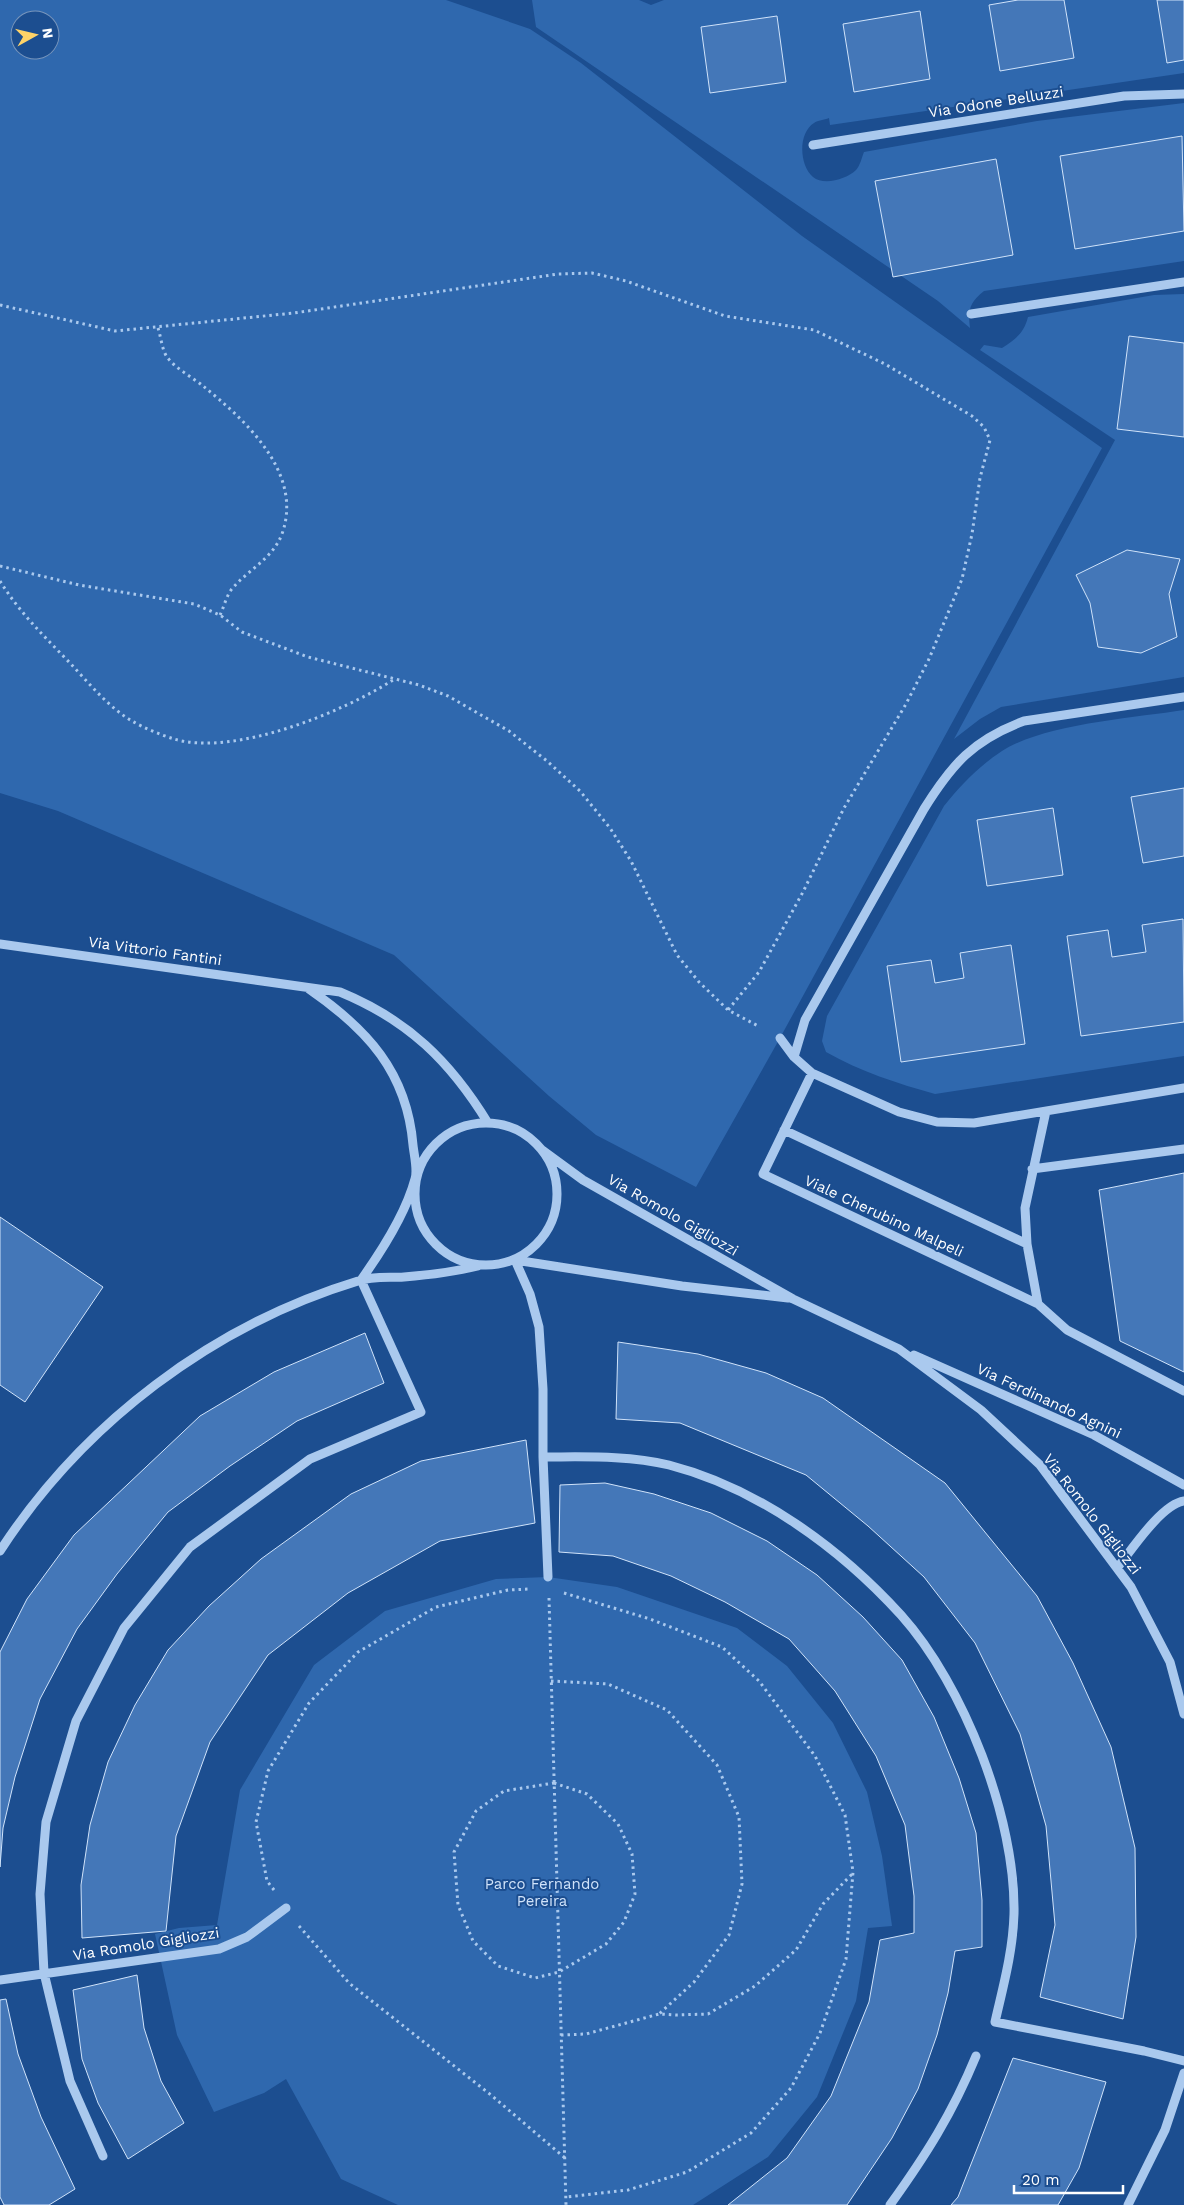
<svg xmlns="http://www.w3.org/2000/svg" width="1184" height="2205" font-family="'Work Sans',sans-serif">
<rect width="100%" height="100%" fill="#1c4e90"/>
<path fill="#2f68ae" fill-rule="evenodd" d="M0,0H446L530,29L581,63L802,236L1102,448L780,1038L696,1187L596,1135L549,1096L394,955L58,811L0,793ZM20,20H50V50H20Z
M532,0H639L651,5L664,0H1184V73L830,125L829,118C824,120 818,120 814,123C798,133 799,165 813,177C824,186 847,179 856,170C860,166 862,157 864,152L1037,121L1184,103V261L984,291C969,303 968,310 970,328L938,301L536,27Z
M1184,294V677L1001,707L980,719L954,739L1115,440L980,350L984,345L1002,348C1016,339 1024,333 1028,317L1154,295Z
M1184,710V1056L935,1094C899,1084 859,1071 826,1052L822,1041L827,1016L944,806C961,785 979,766 1002,751C1044,724 1133,718 1184,710Z
M548,1577L617,1587L737,1628L787,1666L833,1723L867,1792L882,1856L892,1926L868,1928L856,2001L817,2097L768,2157L693,2205H398L341,2179L286,2079L264,2093L214,2112L177,2035L155,1934L179,1928L217,1925L240,1790L314,1665L385,1611L496,1579Z"/>
<path fill="#4477b8" stroke="#d0e3fa" d="M1018,0H1064L1074,58L1000,71L989,5Z
M1157,0H1184V60L1167,63Z
M920,11L930,79L854,92L843,24Z
M777,16L786,82L710,93L701,27Z
M1182,136L1184,231L1075,249L1060,156Z
M996,159L1013,255L893,277L875,181Z
M1129,336L1184,343V437L1117,429Z
M1127,550L1180,559L1169,594L1177,637L1141,653L1098,647L1090,603L1076,575Z
M1184,788V856L1143,863L1131,797Z
M1053,808L1063,875L987,886L977,820Z
M1183,919L1184,1022L1081,1036L1067,936L1108,930L1112,957L1146,952L1142,925Z
M1011,945L1025,1044L901,1062L887,966L931,960L935,983L964,978L960,953Z
M1184,1173V1372L1120,1341L1099,1190Z
M0,1217L103,1287L25,1402L0,1385Z
M365,1333L384,1383L297,1421L230,1466L168,1512L117,1574L77,1629L40,1699L15,1777L3,1828L0,1867V1652L27,1599L74,1535L200,1416L274,1372Z
M618,1342L698,1354L766,1373L823,1398L945,1483L1037,1596L1073,1663L1111,1747L1135,1848L1136,1937L1123,2019L1040,1997L1055,1925L1046,1826L1020,1734L975,1643L924,1577L868,1526L806,1475L680,1423L616,1419Z
M526,1440L535,1523L440,1541L348,1593L268,1655L210,1742L176,1836L166,1931L82,1938L81,1885L90,1825L108,1762L135,1705L168,1650L209,1606L261,1559L351,1494L421,1461Z
M605,1483L654,1494L711,1513L767,1541L817,1575L863,1617L902,1660L934,1717L959,1778L976,1833L982,1900V1947L955,1951L948,1993L937,2035L918,2089L892,2138L847,2205H728L787,2158L831,2096L869,2002L880,1940L914,1933V1896L905,1825L876,1756L835,1691L789,1639L725,1602L671,1576L613,1556L559,1552L560,1485Z
M137,1975L144,2028L161,2081L184,2123L128,2159L98,2103L82,2059L73,1990Z
M6,1999L18,2054L41,2117L75,2189L49,2205H4L0,2197V2000Z
M1013,2058L1106,2082L1079,2168L1058,2205H951L958,2197Z"/>
<g fill="none" stroke-linecap="round" stroke-linejoin="round">
<path stroke="#aac9ee" stroke-width="3" stroke-dasharray="2.5 4" stroke-linecap="butt" d="M0,305L115,331L294,313L558,274L592,273L626,281L725,316L814,330L885,364L972,416L984,427L990,440L980,478L972,534L962,579L929,659L906,704L844,808L803,892L759,972L728,1010
M158,328C161,337 162,350 167,357C176,369 192,377 203,386C244,419 302,471 283,531C274,559 248,569 231,590C226,597 224,607 220,615
M0,566L79,585L194,604L220,615L242,632L308,657L419,685L448,696L509,731L547,761L580,791L610,828L631,861L677,955L699,982L728,1010L760,1027
M0,581C19,612 44,636 69,662C88,682 108,707 132,721C144,728 161,735 174,739C234,757 343,712 393,680
M564,1593L650,1619L722,1647L759,1681L815,1756L845,1815L853,1872L846,1959L820,2033L791,2088L751,2133L687,2172L628,2190L566,2197
M549,1598L566,2205
M551,1681L608,1684L667,1710L717,1765L739,1817L742,1884L729,1935L694,1982L659,2014
M554,1783L587,1794L618,1824L632,1854L635,1894L624,1922L606,1944L559,1972L535,1978L498,1966L473,1941L458,1905L454,1852L476,1811L504,1791Z
M274,1890L267,1881L256,1822L268,1771L309,1703L358,1652L436,1607L508,1590L529,1589
M299,1926L349,1983L491,2095L565,2158
M561,2035L586,2034L659,2014L676,2015L708,2014L755,1986L796,1950L823,1904L853,1873"/>
<path stroke="#aac9ee" stroke-width="9" d="M813,145L1124,96L1184,94
M971,314L1184,282
M0,944L340,992C408,1020 450,1061 488,1123
M309,989C367,1029 407,1072 413,1145C414,1155 418,1170 415,1179C406,1213 381,1252 361,1280
M780,1038L794,1057L812,1073L899,1112L937,1122L974,1123L1184,1088
M794,1057L805,1020L924,809C952,764 973,740 1024,721L1184,697
M812,1073L763,1174L1038,1304L1027,1244L1025,1208L1046,1111
M415 1194a71 71 0 1 1 142 0a71 71 0 1 1-142 0Z
M784,1130L1027,1244
M542,1150L583,1180L793,1299L899,1349L981,1410L1040,1465L1131,1587L1170,1662L1184,1714
M1032,1169L1184,1149
M515,1260L530,1294L539,1327L543,1389V1457L548,1577
M515,1260L682,1286L788,1298
M1038,1304L1067,1330L1184,1391
M914,1355L1094,1435L1184,1485
M543,1457C585,1457 628,1455 669,1465C758,1488 840,1548 901,1615C964,1685 1016,1819 1014,1914C1013,1951 1003,1987 995,2022L1144,2051L1184,2061
M0,1551C83,1423 213,1325 358,1281C372,1276 389,1278 404,1277C429,1275 454,1272 478,1266
M1118,1567C1132,1549 1162,1504 1184,1501
M0,1980L219,1949L247,1937L286,1908
M103,2156L70,2081L44,1973L40,1894L46,1822L76,1721L124,1628L190,1547L310,1459L421,1412L361,1280
M890,2205C926,2155 952,2114 976,2056
M1128,2205L1165,2130L1184,2073"/>
</g>
<g text-anchor="middle" dominant-baseline="central" stroke-width="4" stroke-linejoin="round" paint-order="stroke">
<g font-size="15" fill="#fff" stroke="#1c4e90">
<text transform="translate(996 102) rotate(-9)">Via Odone Belluzzi</text>
<text transform="translate(155 951) rotate(8)">Via Vittorio Fantini</text>
<text transform="translate(673 1215) rotate(30)">Via Romolo Gigliozzi</text>
<text transform="translate(884 1216) rotate(25)">Viale Cherubino Malpeli</text>
<text transform="translate(1049 1401) rotate(25)">Via Ferdinando Agnini</text>
<text transform="translate(1092 1514) rotate(52)">Via Romolo Gigliozzi</text>
<text transform="translate(146 1944) rotate(-9)">Via Romolo Gigliozzi</text>
</g>
<g font-size="15" fill="#d0e3fa" stroke="#1c4e90">
<text x="542" y="1884">Parco Fernando<tspan x="542" dy="17">Pereira</tspan></text>
</g>
</g>
<g transform="translate(35 35) rotate(82)"><circle r="24" fill="#1c4e90" stroke="#7795bc"/>
<path d="M0-4L9 19L0 12L-9 19Z" fill="#fed368"/>
<text y="-8" font-size="14" font-weight="bold" text-anchor="middle" fill="#ffffff">N</text>
</g>
<path d="M1014 2185v8h109v-8" fill="none" stroke="#ffffff" stroke-width="2.5"/>
<text x="1022" y="2185" font-size="15" fill="#ffffff" stroke="#1c4e90" stroke-width="4" paint-order="stroke">20 m</text>
</svg>
